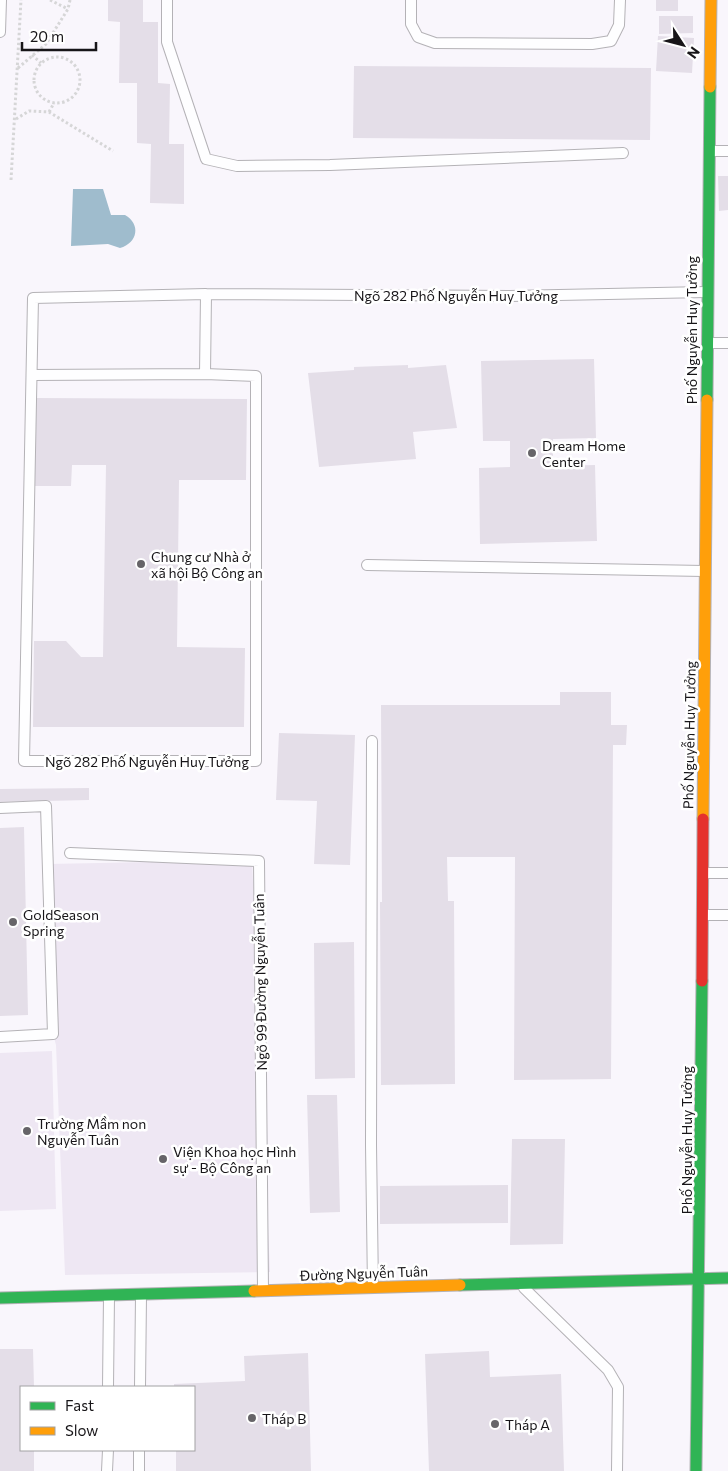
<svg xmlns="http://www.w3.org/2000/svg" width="728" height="1471" font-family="Commissioner,sans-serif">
<rect width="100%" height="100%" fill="#f9f6fc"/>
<path fill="#eee7f3" d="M252,860L270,1272L65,1275L56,1045L53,1034L48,864Z
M52,1051L56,1209L0,1211V1053Z"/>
<path fill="#9fbccd" d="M73,189H103L111,215H125C141,224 138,243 120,248L108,244L71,246Z"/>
<path fill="#e4dee8" d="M108,0H143V22H158V83L170,84L169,144H184V204L150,203L151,144L137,143V83H119L120,22L108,21Z
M656,0H678V11H656Z
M659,16H693V33L659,34Z
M658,36L694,38L692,73L656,71Z
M354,66L651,68L650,140L353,138Z
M718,176H728V210L719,211Z
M594,359L596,438L553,439V466L595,465L597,541L480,544L479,468L510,467V441H483L481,361Z
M408,365V368L446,365L457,428L413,432L416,459L319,467L308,373L354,370V367Z
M35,398L247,399L246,480H179L177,647L245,648L244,727H33L34,641H66L81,657H103L106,465H72L71,486H34Z
M560,692H611V725H627L626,745H613L611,1079L514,1080L515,857H447L448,901H454L455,1084L381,1085L380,902H382L381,705H560Z
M279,733L355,735L350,865L314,864L317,801L276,800Z
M89,788V800L0,802V789Z
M24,827L28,1015L0,1016V828Z
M354,942L355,1078L315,1079L314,943Z
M307,1095H337L340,1212L310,1213Z
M512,1139H565L563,1244L510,1245Z
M508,1185V1223L380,1224V1186Z
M0,1349H33L34,1387H21V1450H34V1471H0Z
M489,1351L490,1377L561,1374L564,1471H429L425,1354Z
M308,1353L311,1471H176V1450H194V1387H174V1384L245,1381L244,1356Z"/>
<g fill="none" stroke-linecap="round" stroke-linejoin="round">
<g stroke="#b4b2b6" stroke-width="12">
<path id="lane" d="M167,0V42L206,159L237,166L330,165L623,153
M411,0V24L418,37L435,43L592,44L611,41L619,25L620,0
M0,32L1,0
M709,151H728
M709,343H728
M205,374L206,294
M32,375L205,374L256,376V761H24L33,298L206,294L510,296L706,292
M367,565L704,571
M372,741L371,1145L373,1288
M0,808L46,806L53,1034L0,1037
M70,853L259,861L263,1290
M704,873H728
M703,915H728
M524,1288L608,1370L618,1387L617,1471
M108,1387L109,1296
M140,1387L141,1296
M107,1471L108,1450
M139,1471V1450"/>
</g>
<g stroke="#b4b2b6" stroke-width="13">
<path id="fast" d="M707,400L710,87
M460,1285L728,1278
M0,1298L254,1291
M696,1471L702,981"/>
</g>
<g stroke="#b4b2b6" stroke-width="13">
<path id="slow" d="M710,87L711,0
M703,819L707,400
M254,1291L460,1285"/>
</g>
<g stroke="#b4b2b6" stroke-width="13">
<path id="jam" d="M702,981L703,819"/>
</g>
<path stroke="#d6d6d7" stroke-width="3" stroke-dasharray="2.5 2.5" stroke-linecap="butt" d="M50,0L68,9
M32,55L41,63
M34 80a23 23 0 1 1 46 0a23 23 0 1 1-46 0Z
M18,68L46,44L68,9L70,0
M49,112L54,103
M16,119L29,111L49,112L113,151
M11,180L21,0"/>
<use href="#lane" stroke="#fefeff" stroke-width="10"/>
<use href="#fast" stroke="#30b455" stroke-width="11"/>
<use href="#slow" stroke="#ff9f0a" stroke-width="11"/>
<use href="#jam" stroke="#e5322d" stroke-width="11"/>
</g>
<g fill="#666468" stroke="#fff" stroke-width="2">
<circle cx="532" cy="453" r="5"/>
<circle cx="141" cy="564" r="5"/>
<circle cx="13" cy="922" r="5"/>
<circle cx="27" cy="1131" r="5"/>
<circle cx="163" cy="1159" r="5"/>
<circle cx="252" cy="1418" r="5"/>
<circle cx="495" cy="1424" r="5"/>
</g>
<g text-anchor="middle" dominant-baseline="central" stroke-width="5" stroke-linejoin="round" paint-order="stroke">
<g font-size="14" fill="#171518" stroke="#fff">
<text x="456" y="295">Ngõ 282 Phố Nguyễn Huy Tưởng</text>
<text transform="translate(691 330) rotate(-90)">Phố Nguyễn Huy Tưởng</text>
<text transform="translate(689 735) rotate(-89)">Phố Nguyễn Huy Tưởng</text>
<text x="147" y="761">Ngõ 282 Phố Nguyễn Huy Tưởng</text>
<text transform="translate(260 982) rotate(-91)">Ngõ 99 Đường Nguyễn Tuân</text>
<text transform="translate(686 1140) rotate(-90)">Phố Nguyễn Huy Tưởng</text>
<text transform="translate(364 1273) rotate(-2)">Đường Nguyễn Tuân</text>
</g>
<g font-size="14" fill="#171518" stroke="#fff" text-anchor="start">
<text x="542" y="445">Dream Home<tspan x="542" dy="16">Center</tspan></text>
<text x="151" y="556">Chung cư Nhà ở<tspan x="151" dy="16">xã hội Bộ Công an</tspan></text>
<text x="23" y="914">GoldSeason<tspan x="23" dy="16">Spring</tspan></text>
<text x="37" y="1123">Trường Mầm non<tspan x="37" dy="16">Nguyễn Tuân</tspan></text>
<text x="173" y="1151">Viện Khoa học Hình<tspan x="173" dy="16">sự - Bộ Công an</tspan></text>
<text x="262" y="1418">Tháp B</text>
<text x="505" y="1424">Tháp A</text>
</g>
</g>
<rect x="20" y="1386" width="175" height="65" fill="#ffffff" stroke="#a2a1a3"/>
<rect x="30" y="1402" width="25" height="8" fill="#30b455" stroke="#a2a1a3"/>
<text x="65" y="1411" font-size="15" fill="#171518">Fast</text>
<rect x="30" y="1427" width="25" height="8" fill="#ff9f0a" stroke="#a2a1a3"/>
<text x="65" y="1436" font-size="15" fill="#171518">Slow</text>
<g transform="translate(683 45) rotate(126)" stroke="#ffffff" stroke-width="4" paint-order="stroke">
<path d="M0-4L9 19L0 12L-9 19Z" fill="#171518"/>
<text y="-8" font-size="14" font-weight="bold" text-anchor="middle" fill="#171518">N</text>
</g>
<path d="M22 42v8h74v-8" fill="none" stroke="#171518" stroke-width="2.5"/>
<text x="30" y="42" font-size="15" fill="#171518" stroke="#ffffff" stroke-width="4" paint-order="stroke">20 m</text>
</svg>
